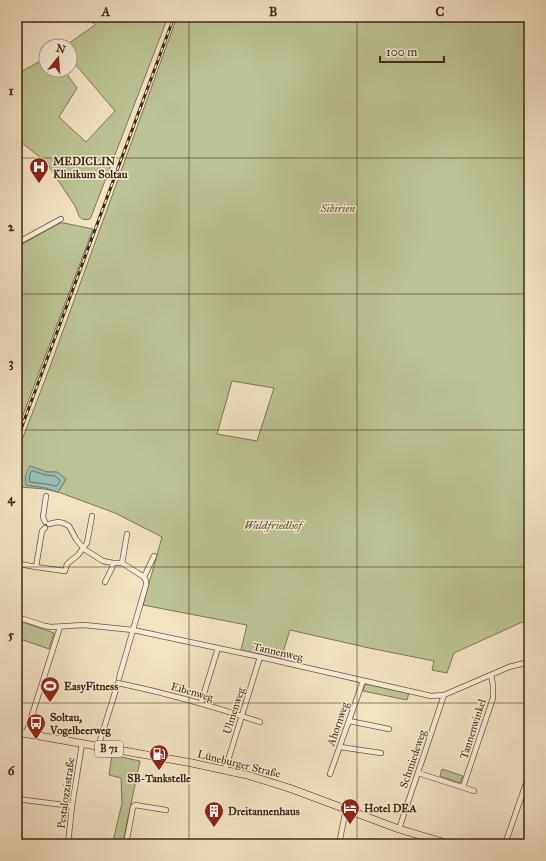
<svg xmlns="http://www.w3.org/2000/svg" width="546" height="861" font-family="'IM FELL Great Primer',serif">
<rect width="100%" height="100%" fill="#f2e3c3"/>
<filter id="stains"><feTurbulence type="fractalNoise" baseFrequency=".005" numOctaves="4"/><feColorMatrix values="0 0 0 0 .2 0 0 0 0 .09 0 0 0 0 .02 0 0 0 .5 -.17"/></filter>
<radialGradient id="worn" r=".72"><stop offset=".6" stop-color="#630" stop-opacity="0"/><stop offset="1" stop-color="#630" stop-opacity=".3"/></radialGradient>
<path fill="#bcc393" stroke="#7f7652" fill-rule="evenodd" d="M88,17H168L91,217L90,219C78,222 79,214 75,206L46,162L17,139V74L46,58V70H64L77,88L59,117L86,142L115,111L70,58V46H65L95,25Z
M177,17H529V619L454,653L447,673L432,670L434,661L369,648L290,630L281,659L241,650L247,625L143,605L162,537L115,513L61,493L45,489L20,487L17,511V453L48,372ZM232,381L274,388L257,441L217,434ZM30,466L47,472H57L66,479L58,492L46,488L26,485Z
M60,223H64L93,229L17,431V247Z
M17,620L54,633L49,649L17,638Z
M365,684L409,693L407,700L363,691Z
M112,755L140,761L123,842L113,841L122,803L121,778L109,775Z
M442,769L463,776L460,783L440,776Z"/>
<path fill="#9bbeb6" stroke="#778274" d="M30,466L47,472H57L66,479L58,492L46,488L26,485C24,478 26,472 30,466Z"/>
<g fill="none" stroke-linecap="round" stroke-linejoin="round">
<path stroke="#6e7364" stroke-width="1" d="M33,471L46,475L55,476L59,479L60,481L57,486H55L46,484L30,482L29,480L30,474L31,472Z"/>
<g stroke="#6e573e" stroke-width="6">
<path id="minor" d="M17,243L61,219
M45,522L43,517L46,496
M49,524L58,522L63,523L69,526L76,539L84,549L103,561L113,563H122L144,577L146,581V585L119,678
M45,528L42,531L36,567L65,571L67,564L78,555L87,543L92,516
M122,563L127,534
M20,564L36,567
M144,577L154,556
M105,582L112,568L113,563
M17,617L45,626L51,627L84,625L133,630L260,657L431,696L444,695L509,667L529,662
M201,703L218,648
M349,721L389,729
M26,734L60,627
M98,747L118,683C166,693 213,706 260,722
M340,747L381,753
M225,770L260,657
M418,773L474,791
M330,774L363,681
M463,787L493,698V685L491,675
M17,799L72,806
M399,829L444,695
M68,844L72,806L82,744
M126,844L133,807L135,805L166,810
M339,844L346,809
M505,844L529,775"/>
</g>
<g stroke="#422812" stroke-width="8">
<path id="primary" d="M17,732L192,763L247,775L289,788L399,829L449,844"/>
</g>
<use href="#minor" stroke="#f7edd8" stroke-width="4.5"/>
<use href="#primary" stroke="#f2e3c3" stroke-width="7"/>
<g stroke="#422812" stroke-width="3">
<path id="rail" d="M17,440L174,17"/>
</g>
<use href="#rail" stroke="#f7edd8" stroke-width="1.5" stroke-dasharray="4.5" stroke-linecap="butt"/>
</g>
<path fill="none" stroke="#422812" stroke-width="1" stroke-opacity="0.55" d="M189,17V844M357,17V844M17,158H529M17,294H529M17,430H529M17,567H529M17,703H529"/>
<defs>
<g id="hospital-pin" transform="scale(1)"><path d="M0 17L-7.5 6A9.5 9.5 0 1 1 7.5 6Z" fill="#8f2418" stroke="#f7edd8"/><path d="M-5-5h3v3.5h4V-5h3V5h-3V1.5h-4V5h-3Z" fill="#fff"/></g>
<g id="stadium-pin" transform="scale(1)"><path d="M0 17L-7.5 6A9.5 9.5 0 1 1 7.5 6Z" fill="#8f2418" stroke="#f7edd8"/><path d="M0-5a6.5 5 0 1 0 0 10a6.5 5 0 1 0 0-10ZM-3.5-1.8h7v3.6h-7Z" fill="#fff"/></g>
<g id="bus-pin" transform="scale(1)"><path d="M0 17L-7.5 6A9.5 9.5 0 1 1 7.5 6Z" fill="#8f2418" stroke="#f7edd8"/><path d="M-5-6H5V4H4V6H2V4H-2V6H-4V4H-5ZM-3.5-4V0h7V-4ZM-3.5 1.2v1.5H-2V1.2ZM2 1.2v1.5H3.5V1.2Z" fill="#fff"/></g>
<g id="fuel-pin" transform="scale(1)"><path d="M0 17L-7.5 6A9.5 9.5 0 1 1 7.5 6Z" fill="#8f2418" stroke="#f7edd8"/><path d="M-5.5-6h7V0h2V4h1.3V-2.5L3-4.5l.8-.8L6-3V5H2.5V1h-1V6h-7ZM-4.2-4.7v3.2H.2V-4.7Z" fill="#fff"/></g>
<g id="hotel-pin" transform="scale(1)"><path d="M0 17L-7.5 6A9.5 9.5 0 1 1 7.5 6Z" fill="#8f2418" stroke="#f7edd8"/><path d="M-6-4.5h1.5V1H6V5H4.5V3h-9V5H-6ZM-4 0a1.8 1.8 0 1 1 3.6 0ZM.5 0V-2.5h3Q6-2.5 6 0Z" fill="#fff"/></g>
<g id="building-pin" transform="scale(1)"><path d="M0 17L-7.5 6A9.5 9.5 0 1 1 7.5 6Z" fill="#8f2418" stroke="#f7edd8"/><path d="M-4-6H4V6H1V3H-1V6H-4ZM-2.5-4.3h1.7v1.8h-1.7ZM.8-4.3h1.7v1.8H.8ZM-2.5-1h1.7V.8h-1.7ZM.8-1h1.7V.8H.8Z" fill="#fff"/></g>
</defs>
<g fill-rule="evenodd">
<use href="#hospital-pin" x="39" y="167"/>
<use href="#stadium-pin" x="50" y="686"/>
<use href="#bus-pin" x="36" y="723"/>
<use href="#fuel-pin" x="159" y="754"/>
<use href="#hotel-pin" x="350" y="808"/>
<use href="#building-pin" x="214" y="811"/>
</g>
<g text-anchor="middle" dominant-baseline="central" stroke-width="3" stroke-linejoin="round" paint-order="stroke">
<rect fill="#f7edd8" stroke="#78634d" stroke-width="1" x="95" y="741" width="28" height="16" rx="3"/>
<g font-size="10" font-weight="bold" fill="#422812">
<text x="109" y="749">B 71</text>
</g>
<g font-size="11" font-weight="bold" fill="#422812" stroke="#f7edd8" text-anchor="start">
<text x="53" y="161">MEDICLIN<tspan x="53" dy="13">Klinikum Soltau</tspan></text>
<text x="64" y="686">EasyFitness</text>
<text x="50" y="717">Soltau,<tspan x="50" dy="13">Vogelbeerweg</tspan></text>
<text x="159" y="778" text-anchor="middle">SB-Tankstelle</text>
<text x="364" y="808">Hotel DEA</text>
<text x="228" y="811">Dreitannenhaus</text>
</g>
<g font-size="11" font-style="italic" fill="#604f32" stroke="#f7edd8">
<text x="338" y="208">Sibirien</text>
<text x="273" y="525">Waldfriedhof</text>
</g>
<g font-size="11" fill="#422812" stroke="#f7edd8">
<text transform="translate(278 652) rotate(13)">Tannenweg</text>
<text transform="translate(192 692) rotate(16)">Eibenweg</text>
<text transform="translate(234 711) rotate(-72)">Ulmenweg</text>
<text transform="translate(338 724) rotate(-71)">Ahornweg</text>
<text transform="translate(473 729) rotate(-72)">Tannenwinkel</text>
<text transform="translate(413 759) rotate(-71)">Schmiedeweg</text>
<text transform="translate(239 764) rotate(14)">Lüneburger Straße</text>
<text transform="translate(66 793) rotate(-82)">Pestalozzistraße</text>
</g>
</g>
<rect width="546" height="861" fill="none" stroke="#f2e3c3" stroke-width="44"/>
<g transform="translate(58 58) rotate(17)"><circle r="19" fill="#f7edd8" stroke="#af9e89"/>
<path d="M0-3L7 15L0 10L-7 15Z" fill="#8f2418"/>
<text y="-6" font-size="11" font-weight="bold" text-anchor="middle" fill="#422812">N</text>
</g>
<path d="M380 56v6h64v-6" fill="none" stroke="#422812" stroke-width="2"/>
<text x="386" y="56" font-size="12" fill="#422812" stroke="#f7edd8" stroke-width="3" paint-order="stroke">100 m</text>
<rect x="22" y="22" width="502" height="817" fill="none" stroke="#422812" stroke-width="1.5"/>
<g font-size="13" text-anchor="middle" font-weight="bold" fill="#422812">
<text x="106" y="16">A</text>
<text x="273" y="16">B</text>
<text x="440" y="16">C</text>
<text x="11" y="95">1</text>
<text x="11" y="231">2</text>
<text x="11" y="367">3</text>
<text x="11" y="503">4</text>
<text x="11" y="639">5</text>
<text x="11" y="775">6</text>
</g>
<rect width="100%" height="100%" filter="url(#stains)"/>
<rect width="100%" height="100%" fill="url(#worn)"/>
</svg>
